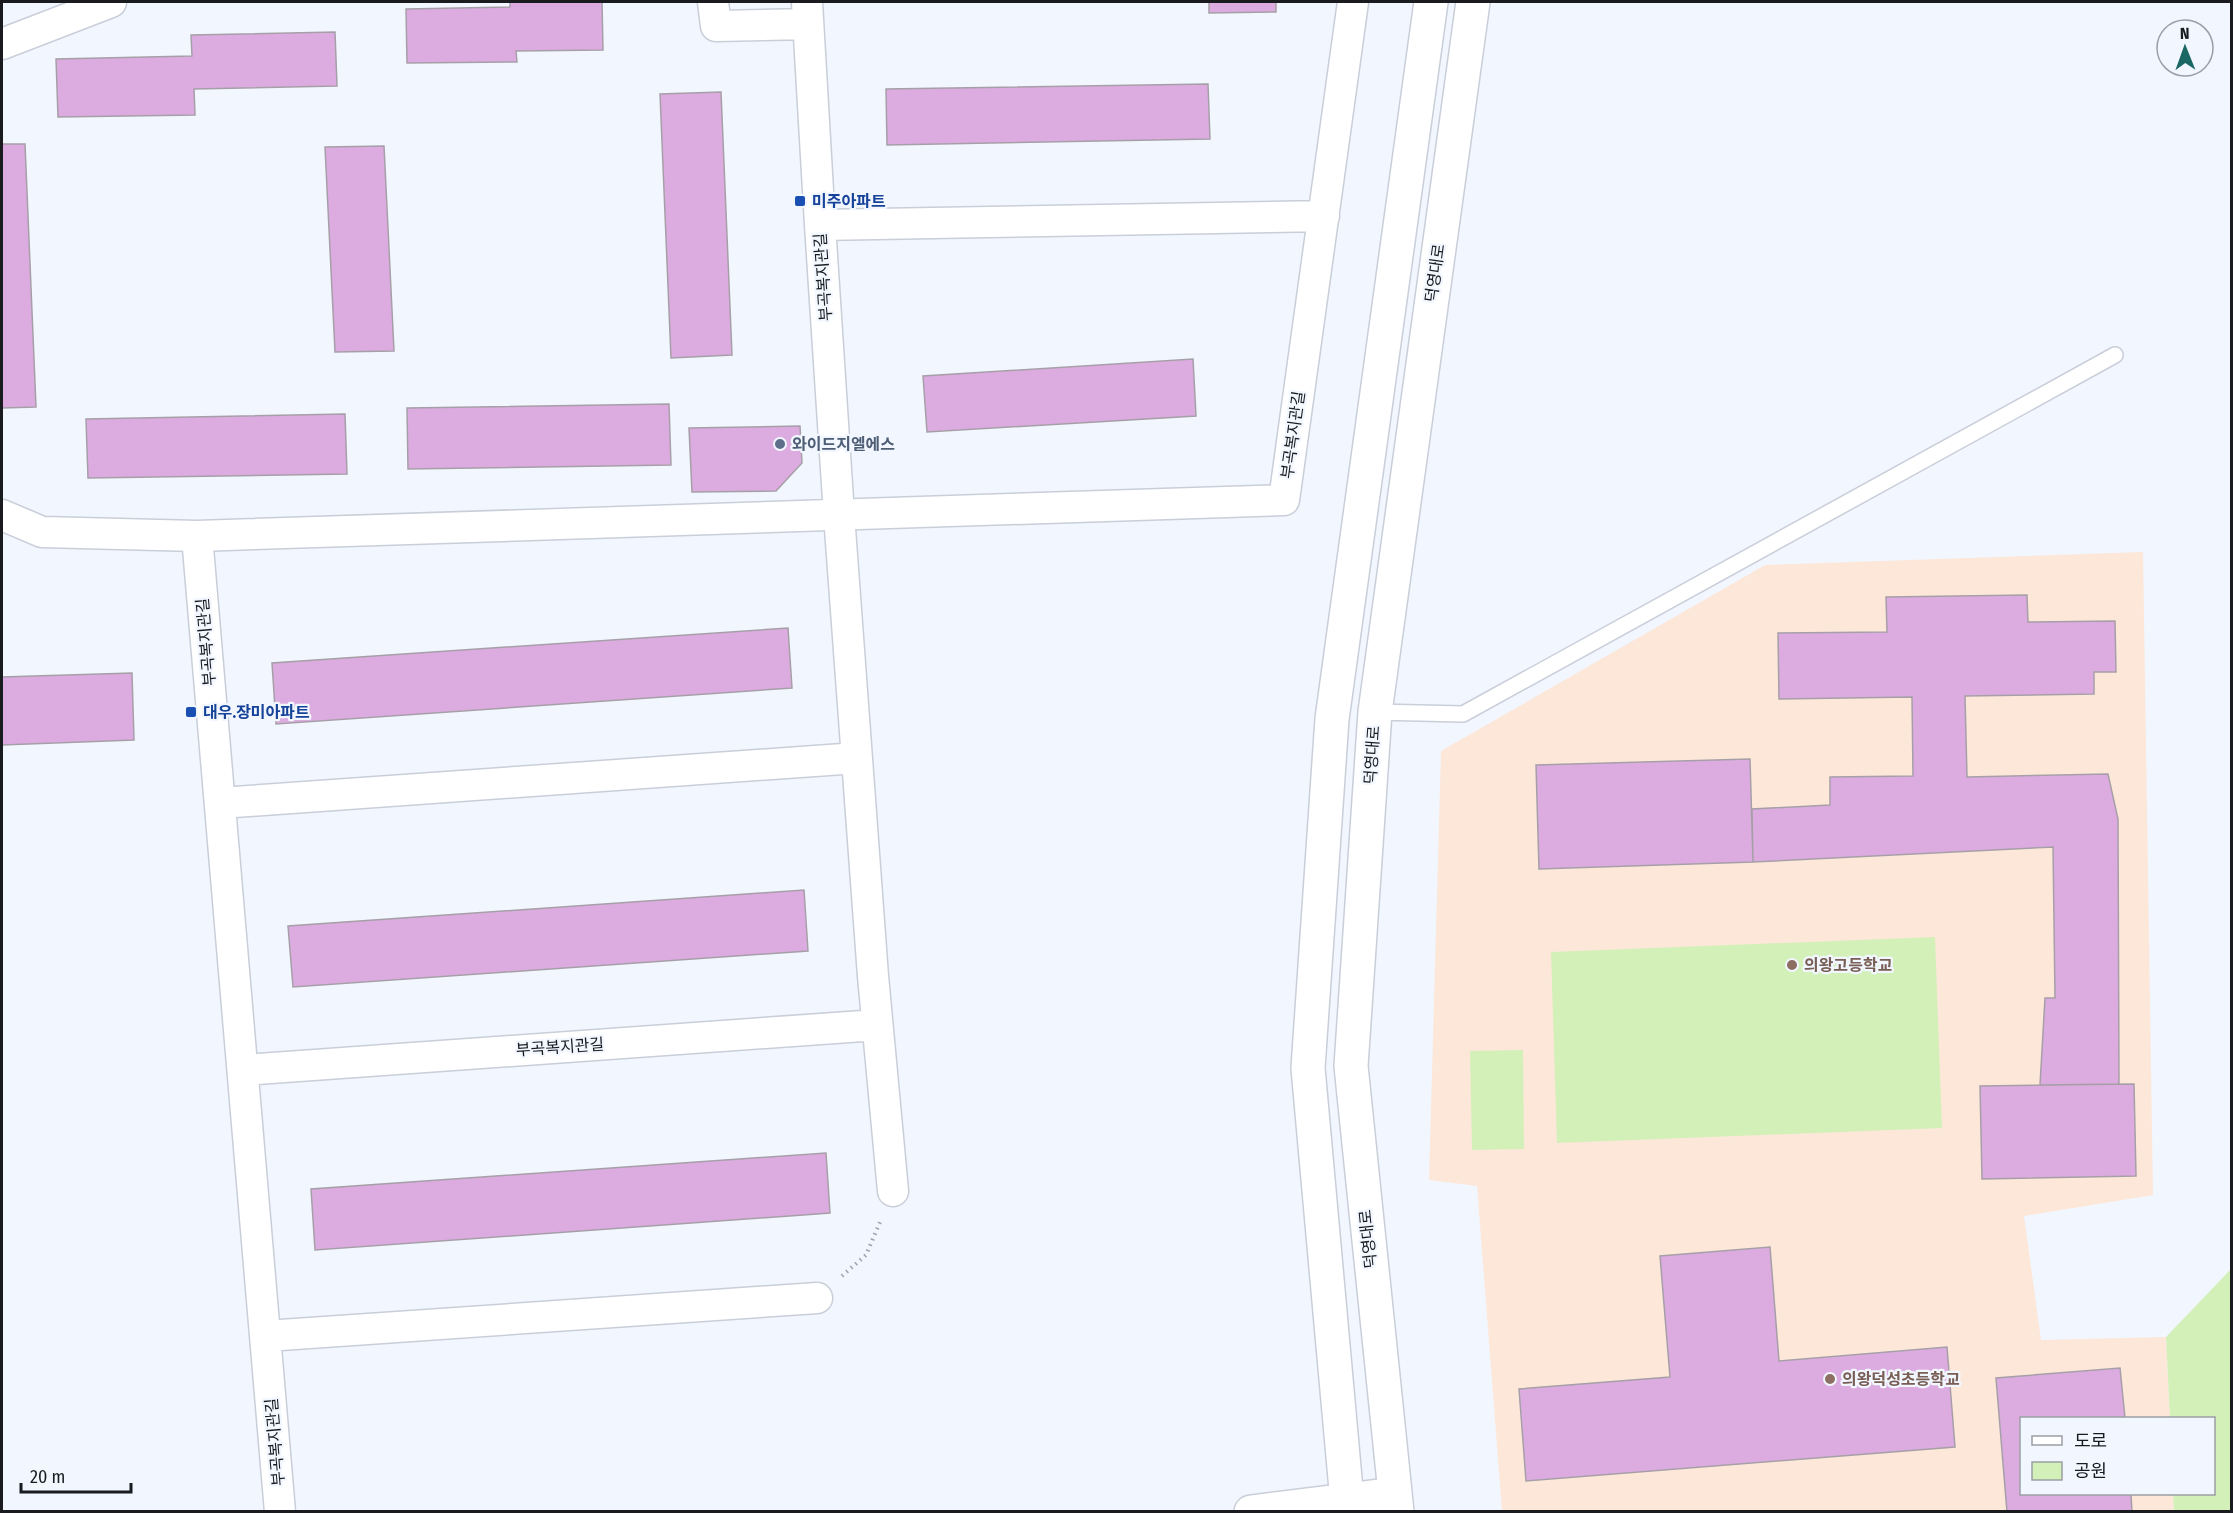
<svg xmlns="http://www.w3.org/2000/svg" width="2233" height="1513" font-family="'Fira Sans Condensed','Noto Sans KR',sans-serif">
<rect width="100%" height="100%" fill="#f1f6ff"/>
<path fill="#fde7d9" d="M2143,552L2153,1195L2024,1216L2041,1340L2166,1337L2170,1418H2022V1494H2173L2174,1511H1502L1477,1186L1429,1180L1441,751L1765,565Z"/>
<path fill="#d3f0b9" d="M1935,937L1942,1128L1557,1143L1551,952Z
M1523,1050L1524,1149L1472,1150L1470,1051Z
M2231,1269V1511H2174L2173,1494H2214V1418H2170L2166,1337Z"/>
<path fill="#dcace0" stroke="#a79fa8" stroke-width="1.5" d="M510,2H602L603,50L516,51L517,62L407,63L406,9L510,7Z
M1209,2H1276V12L1209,13Z
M335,32L337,86L194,89L195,115L58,117L56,59L192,56L191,35Z
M1208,84L1210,139L887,145L886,89Z
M721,92L732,355L671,358L660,94Z
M2,144H25L36,407L2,408Z
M384,146L394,351L335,352L325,147Z
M1193,359L1196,416L927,432L923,376Z
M669,404L671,465L408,469L407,408Z
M345,414L347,474L88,478L86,419Z
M800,426L802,463L776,491L692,492L689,428Z
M2027,595L2028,622L2115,621L2116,672H2094V694L1965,696L1967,777L2108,774L2118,819L2119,1084L2040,1085L2045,998H2055L2053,847L1753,862L1752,809L1830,805V777L1913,776L1912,697L1779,699L1778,633L1887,632L1886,597Z
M788,628L792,688L276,724L272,663Z
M132,673L134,740L2,745V677Z
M1750,759L1753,862L1539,869L1536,765Z
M804,890L808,951L293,987L288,926Z
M2134,1084L2136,1176L1982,1179L1980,1086Z
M826,1153L830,1213L315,1250L311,1189Z
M1770,1247L1779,1361L1947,1347L1955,1447L1526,1481L1519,1389L1670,1377L1660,1256Z
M2120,1368L2125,1418H2022V1494H2131L2132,1512H2007L1996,1378Z"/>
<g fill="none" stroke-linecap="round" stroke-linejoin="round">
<g stroke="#c9ced9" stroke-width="18">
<path id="lane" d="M1375,712L1463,714L2115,355"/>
</g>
<g stroke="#c9ced9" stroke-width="33">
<path id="street" d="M713,2L716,26L808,24
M807,2L820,225L839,515L873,976L893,1191
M2,44L111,2
M820,225L1324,216
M2,515L42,532L197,536L1284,500L1353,2
M197,536L280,1512
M220,803L857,758
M243,1070L877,1025
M266,1336L817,1298"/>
</g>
<g stroke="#c9ced9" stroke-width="36">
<path id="secondary" d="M1251,1512L1395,1494
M1348,1512L1308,1068L1332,719L1431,2
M1397,1512L1351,1066L1375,712L1473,2"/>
</g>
<path stroke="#9fa3aa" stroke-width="4" stroke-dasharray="1.5 4.5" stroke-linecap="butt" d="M842,1276L866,1255L880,1222"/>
<use href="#lane" stroke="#fff" stroke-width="15"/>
<use href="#street" stroke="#fff" stroke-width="30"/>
<use href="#secondary" stroke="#fff" stroke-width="33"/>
</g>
<g fill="#1a4fb4" stroke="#f1f6ff" stroke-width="2">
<rect x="794" y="195" width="12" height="12" rx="3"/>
<rect x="185" y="706" width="12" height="12" rx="3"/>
</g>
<circle fill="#5c6f8a" stroke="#f1f6ff" stroke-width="2" cx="780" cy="444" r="6"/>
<g fill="#8d6e63" stroke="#f1f6ff" stroke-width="2">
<circle cx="1792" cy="965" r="6"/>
<circle cx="1830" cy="1379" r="6"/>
</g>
<g text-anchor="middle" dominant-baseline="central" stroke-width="4.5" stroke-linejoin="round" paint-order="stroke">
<g font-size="16" font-weight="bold" fill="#164399" stroke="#f1f6ff" text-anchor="start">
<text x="812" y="201">미주아파트</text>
<text x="203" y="712">대우.장미아파트</text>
</g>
<g font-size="16" fill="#191b1f" stroke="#f1f6ff">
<text transform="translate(1435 273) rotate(-82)">덕영대로</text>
<text transform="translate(823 277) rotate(-94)">부곡복지관길</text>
<text transform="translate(1293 435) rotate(-82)">부곡복지관길</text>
<text transform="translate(206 642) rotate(-95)">부곡복지관길</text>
<text transform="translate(1372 755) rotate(-86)">덕영대로</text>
<text transform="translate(560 1047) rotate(-4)">부곡복지관길</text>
<text transform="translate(1368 1239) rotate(-96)">덕영대로</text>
<text transform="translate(275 1442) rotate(-95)">부곡복지관길</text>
</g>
<g font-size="16" font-weight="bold" fill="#4e5e75" stroke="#f1f6ff" text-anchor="start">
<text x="792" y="444">와이드지엘에스</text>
</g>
<g font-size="16" font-weight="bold" fill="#785e54" stroke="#f1f6ff" text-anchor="start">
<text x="1804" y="965">의왕고등학교</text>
<text x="1842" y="1379">의왕덕성초등학교</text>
</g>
</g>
<rect width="2233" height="1513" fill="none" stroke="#191b1f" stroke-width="6"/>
<rect x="2020" y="1417" width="195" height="78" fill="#f1f6ff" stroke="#9b9ea5" stroke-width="1.5"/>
<rect x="2032" y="1436" width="30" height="9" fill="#ffffff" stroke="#9b9ea5" stroke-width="1.5"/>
<text x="2074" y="1447" font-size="18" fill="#191b1f">도로</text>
<rect x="2032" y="1462" width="30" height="18" fill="#d3f0b9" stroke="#9b9ea5" stroke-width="1.5"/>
<text x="2074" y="1477" font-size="18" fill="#191b1f">공원</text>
<g transform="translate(2185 48) rotate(359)"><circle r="28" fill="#f1f6ff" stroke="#9b9ea5" stroke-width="1.5"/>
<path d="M0-4.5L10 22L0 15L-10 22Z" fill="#1b6763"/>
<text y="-9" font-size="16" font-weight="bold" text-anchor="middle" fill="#191b1f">N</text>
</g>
<path d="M21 1483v9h110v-9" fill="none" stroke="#191b1f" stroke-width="3"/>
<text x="30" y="1483" font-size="18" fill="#191b1f" stroke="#f1f6ff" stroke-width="4.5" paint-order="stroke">20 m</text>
</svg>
